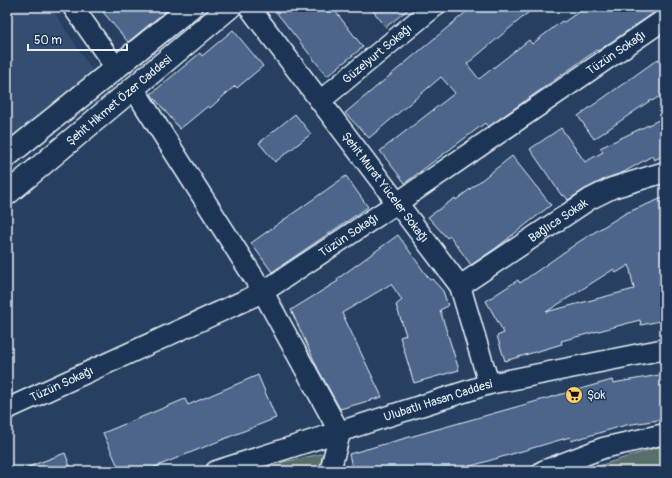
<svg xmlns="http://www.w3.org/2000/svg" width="672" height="478" font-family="Pangolin,sans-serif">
<rect width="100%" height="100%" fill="#273f61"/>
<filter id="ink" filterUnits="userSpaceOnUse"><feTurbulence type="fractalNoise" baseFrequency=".025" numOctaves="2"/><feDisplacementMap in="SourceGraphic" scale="8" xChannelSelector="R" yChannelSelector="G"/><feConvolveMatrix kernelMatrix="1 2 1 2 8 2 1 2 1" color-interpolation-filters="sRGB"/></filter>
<g filter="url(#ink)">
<path fill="#364d71" d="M7,7H51L94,73L7,140Z"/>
<path fill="#586e6a" stroke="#a0b0b1" d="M665,446V471H589V469L655,448Z
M335,451L329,471H241Z"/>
<path fill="#4d658b" stroke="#e8f1f8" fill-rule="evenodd" d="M109,7H171L128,42L103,12Z
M272,7H332L363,47L327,76Z
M370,7H411L386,27Z
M472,7H535L467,64L479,79L529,40L532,44L562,21L564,22L586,7H665V8L658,10L598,51L597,50L488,127L485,123L405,183L380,151L455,93L441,77L369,138L345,113Z
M233,30L263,66L237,88L235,86L210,108L208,106L180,129L151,94L200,53L202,56Z
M658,59L665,69V93L652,101L651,100L594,139L578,116Z
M295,114L311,134L275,162L259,143Z
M665,117V155L654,160L652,156L624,172L607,178L585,189L568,200L564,195L562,196L530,149L561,128L585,162L603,152L600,148Z
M512,156L551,205L496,248L471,265L450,236L447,238L428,217L455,198L456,200Z
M346,176L368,207L272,272L251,243Z
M665,197V320L641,325L640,320L561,341L562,344L505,361L497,336L504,333L486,301L518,280L520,283L580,241L626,213ZM629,265L634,289L546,312L614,269L616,273Z
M398,235L430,280L432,279L443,291L448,306L440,310L459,370L414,383L400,337L406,335L396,305L402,300L391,284L342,313L382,397L340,409L318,369L291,310L338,281L337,279Z
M665,374V419L626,425L571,441L570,437L454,471H353L349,454L612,380L613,383Z
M258,375L276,418L145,471H120L103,433L185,399L188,405Z
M65,453L72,471H20V470Z"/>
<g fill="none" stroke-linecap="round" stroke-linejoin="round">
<g stroke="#e8f1f8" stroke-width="23">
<g id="minor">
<path d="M73,7L116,68"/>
<path id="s1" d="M249,7L460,286L489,384"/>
<path d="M134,89L263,292L340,433L330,471"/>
<path id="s2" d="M320,101L434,7"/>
<path id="s3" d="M460,286L590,199L612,188L665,172"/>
<path id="s4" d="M7,409L263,292L397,203L665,19"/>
<path id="s5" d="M216,471L489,384L665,349"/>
<path d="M543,471L603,448L665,434"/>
</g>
</g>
<g stroke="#e8f1f8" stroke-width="25">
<g id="major">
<path d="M7,156L191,7"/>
<path id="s6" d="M7,194L230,7"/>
</g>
</g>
<use href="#minor" stroke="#1d3557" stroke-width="20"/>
<use href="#major" stroke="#1d3557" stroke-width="22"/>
</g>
</g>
<defs>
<g id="supermarket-disc" transform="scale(0.9)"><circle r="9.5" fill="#ffd166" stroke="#1d3557"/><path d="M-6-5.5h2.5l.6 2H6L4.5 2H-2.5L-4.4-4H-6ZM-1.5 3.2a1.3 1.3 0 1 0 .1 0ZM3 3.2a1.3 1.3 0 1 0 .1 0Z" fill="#111"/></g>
</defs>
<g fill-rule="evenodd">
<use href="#supermarket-disc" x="574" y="395"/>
</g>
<g text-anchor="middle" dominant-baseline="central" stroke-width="3" stroke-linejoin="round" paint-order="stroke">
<g font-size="12" fill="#e8f1f8" stroke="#1d3557">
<text stroke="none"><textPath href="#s4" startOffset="708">Tüzün Sokağı</textPath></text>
<text stroke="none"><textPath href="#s2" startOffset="74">Güzelyurt Sokağı</textPath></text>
<text stroke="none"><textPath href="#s6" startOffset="146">Şehit Hikmet Özer Caddesi</textPath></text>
<text stroke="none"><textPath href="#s1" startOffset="226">Şehit Murat Yüceler Sokağı</textPath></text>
<text stroke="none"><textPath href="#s3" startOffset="118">Bağlıca Sokak</textPath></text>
<text stroke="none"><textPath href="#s4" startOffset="384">Tüzün Sokağı</textPath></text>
<text stroke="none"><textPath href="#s4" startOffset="60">Tüzün Sokağı</textPath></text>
<text stroke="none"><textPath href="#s5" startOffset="233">Ulubatlı Hasan Caddesi</textPath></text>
</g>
<g font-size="12" fill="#e8f1f8" stroke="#1d3557" text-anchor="start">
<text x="587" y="395">Şok</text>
</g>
</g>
<rect width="672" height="478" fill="none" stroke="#1d3557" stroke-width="24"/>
<rect x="12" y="12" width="648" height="454" fill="none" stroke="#e8f1f8" stroke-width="1.5" filter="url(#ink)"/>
<path d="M28 44v6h99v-6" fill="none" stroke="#e8f1f8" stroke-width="2"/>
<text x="34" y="44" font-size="12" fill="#e8f1f8" stroke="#1d3557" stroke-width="3" paint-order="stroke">50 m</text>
</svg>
